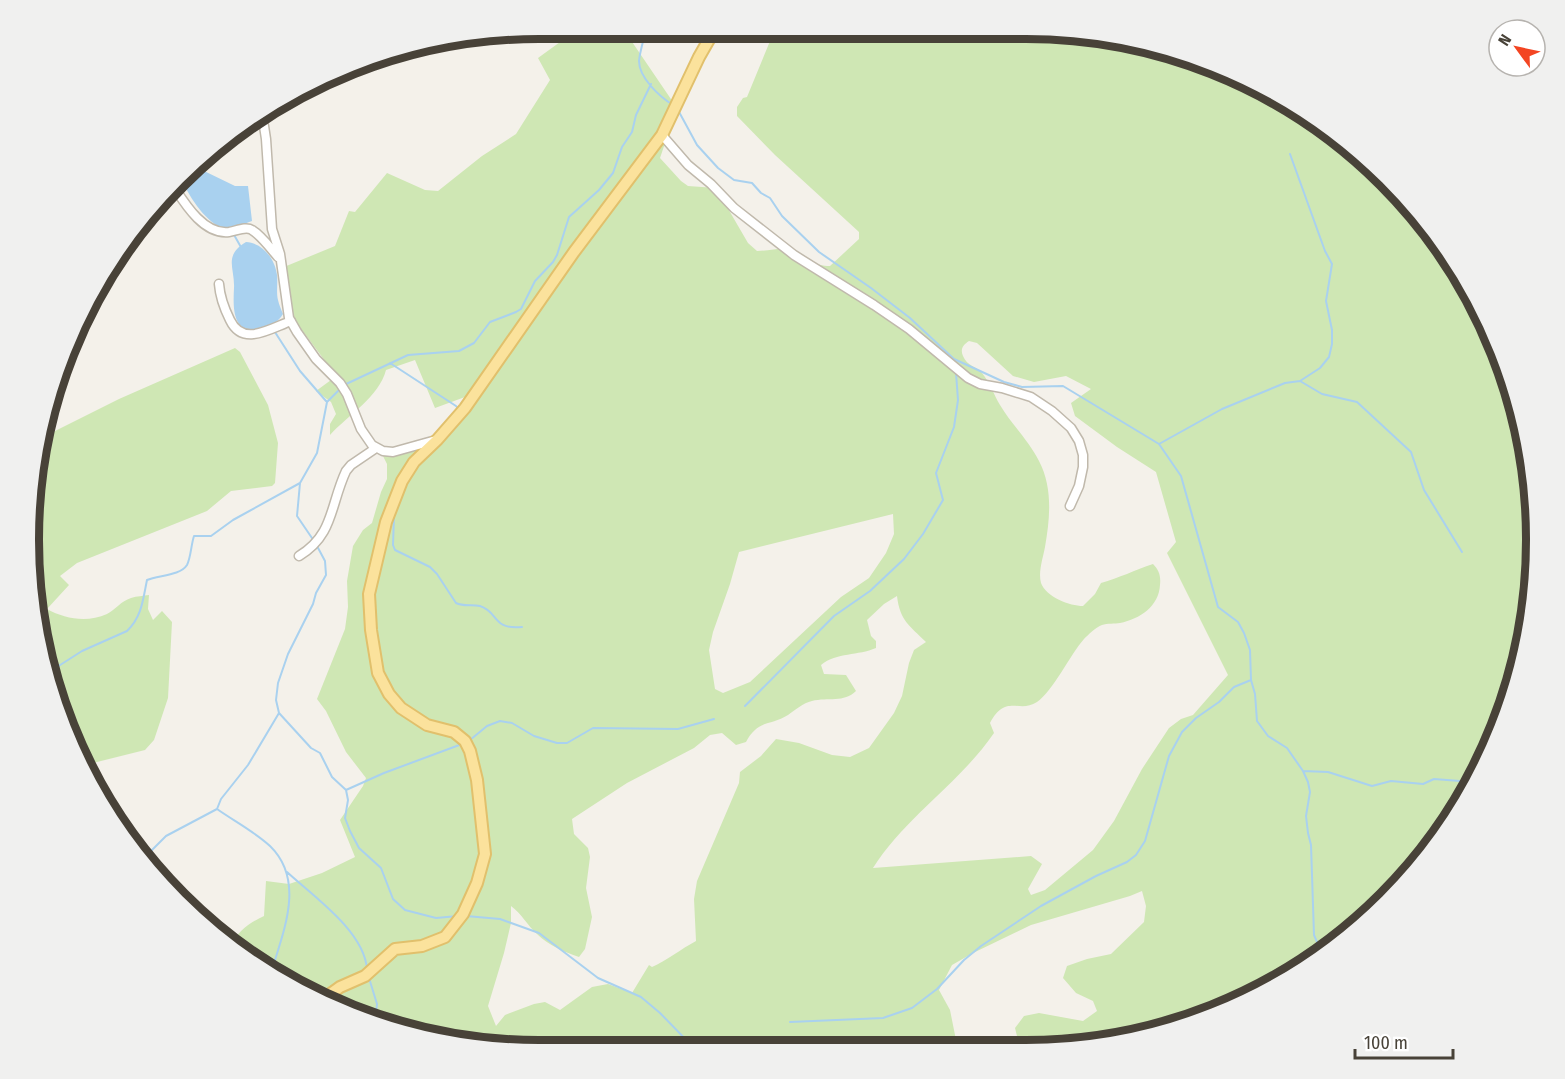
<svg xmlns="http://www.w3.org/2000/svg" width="1565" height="1079" font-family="'Fira Sans Condensed',sans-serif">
<rect width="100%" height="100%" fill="#f4f1ea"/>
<path fill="#cfe7b4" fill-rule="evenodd" d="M578,29H628L626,33L677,108L660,158L681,181L688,186L716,188L748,243L757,251C767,251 782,247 791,249C806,253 808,266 830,266L859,239V232L775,155L737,116V107L743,98L747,97L775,29H1026L1125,38L1281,97L1387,178L1451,256L1498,344L1527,440L1536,540L1527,640L1497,735L1450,824L1387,901L1252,998L1125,1041L1068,1046L1018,1040L1015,1028L1024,1016L1039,1013L1083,1021L1097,1011L1093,1001L1076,993L1063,978L1067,966L1087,959L1111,954L1144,922L1146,906L1142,891L1130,896L1031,925L973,953L952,965L939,990L950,1010L958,1050H540L439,1041L344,1011L255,964L232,945C237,931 251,922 264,916L266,881L289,884L322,873L355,857L340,820L363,786L366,778L346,752L326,711L317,699L345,629L348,607L347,581L353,546L363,530L372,523L381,492L387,479V464L382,454L434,442L471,406L465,397L435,408L415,360L386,370C379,397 348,415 330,435V424L336,414L331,402L316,391L331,380L334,373L293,318L284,267L335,246L349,211L355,212L387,173L425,190L438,191L482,156L516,134L550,80L538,58ZM969,341L977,343L1013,376L1034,382L1066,376L1091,389L1071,403L1075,416L1117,447L1156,472L1176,542L1167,553L1228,675L1193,715L1181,719L1169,728L1142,769L1114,821L1093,850L1045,890L1031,895L1028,889L1042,864L1031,856L873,868C906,816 960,783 994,733L990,723C1006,693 1019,714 1037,702C1053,691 1070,655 1084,639C1088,635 1096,627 1102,625C1107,623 1115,624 1120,623C1140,619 1159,606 1160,585C1161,576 1159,570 1153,564C1135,570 1119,578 1101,583L1095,594L1083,606C1070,606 1046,597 1041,583C1038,572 1043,558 1045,547C1050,518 1053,488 1039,461C1029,441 1012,425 1000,405C994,395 990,383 982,373C976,366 967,366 963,356C960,349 963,345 969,341ZM893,514L894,534L886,553L869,578L841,597L750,682L723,693L715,689L709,650L713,632L730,584L739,552ZM897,596C900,621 909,625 926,642L914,650L909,663L902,696L894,713L869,748L850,757L832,755L799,743L776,739L761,756L740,772L739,783L697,881L694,899L696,941C681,949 666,961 652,967L649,965L632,993L608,984L592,987L560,1010L545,1002L534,1004L505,1015L496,1026L488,1006L504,953L511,923V906C522,914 527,925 537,934C548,945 564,952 579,957L585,949L592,917L586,888L590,857L588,848L574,834L572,819L627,783L694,748L710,735L722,733L736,745L746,742C758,719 771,726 788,715C795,710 803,703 812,701C828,697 844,703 856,691L846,675L824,674L821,665C837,652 858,656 876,648V641L871,636L867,620L884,604Z
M235,348L240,352L268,405L278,443L275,483L272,486L231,491L207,511L77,563L60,576L69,585L47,609C65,619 87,623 107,614C115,610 121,601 131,598C137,596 143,596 149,595L148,609L153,620L162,611L172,622L168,698L154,740L145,750L81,766L38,639L33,473L43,437L119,399Z"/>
<path fill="#a9d1ef" d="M200,169L235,186H248L252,221C244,224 233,229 224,228C208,225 189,197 183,182L199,173Z
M246,242C263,243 275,259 277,275C278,283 276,292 278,300C279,305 281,309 283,314C278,322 270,328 261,330C232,335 233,308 234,288C235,268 223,256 246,242Z"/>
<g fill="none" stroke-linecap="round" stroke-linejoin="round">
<path stroke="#a9d1ef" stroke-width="2" d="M624,29L644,33
M646,29C644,39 640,51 639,61C639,78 660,97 673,105
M678,110L697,145L718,168L734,180L752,183L761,193L770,198L782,216L819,252L871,288L910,318L954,359L1004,382L1022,387L1063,386L1159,444L1181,476L1218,607L1238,622L1244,633L1250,650L1251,680L1255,694L1257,721L1268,736L1287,748L1303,771L1308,782L1310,792L1306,816L1308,833L1311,845L1314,935L1320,949
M233,233L242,249
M273,329L300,371L326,401
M390,363L456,406L459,410
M1300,381L1322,394L1357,402L1411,452L1424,490L1462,552
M344,385L408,355L459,351L474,343L490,322L516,312L521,309L535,281L553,262L557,255L569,217L599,190L613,173L622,147L632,132L636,115L651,84
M1159,444L1222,409L1285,383L1300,381L1320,368L1329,357L1332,344V330L1326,301L1332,264L1325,251L1290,154
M394,516L393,545L395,550L430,567L437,574L456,603C464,607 472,604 480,606C499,612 492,630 522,627
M314,541L297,516L300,483L317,453L327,402L340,389
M317,546L325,561L326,575L316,593L313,604L288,654L278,683L276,700L279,713L311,748L320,753L332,777L346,790L348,800L345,818L350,831L359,848L381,868L393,899L405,910L436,918L458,916
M48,667H57L82,651L127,631C142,617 143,599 147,580C158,575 180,576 187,565C191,557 191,545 194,536H211L233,520L300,483
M745,706L834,616L870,591L904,559L923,534L943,500L936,473L954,427L958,400L956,373
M470,740L487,726L500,721L512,723L534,736L557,743H567L593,728L678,729L714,719
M1303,771L1328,772L1372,786L1391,781L1423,784L1434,779L1473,782
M346,790L384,773L462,744
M217,809C234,821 255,832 270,846C306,881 283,932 271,973
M146,856L166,836L217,809L221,799L248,765L279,713
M287,872C314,897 364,931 367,969
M466,916L500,919L539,933L598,978L641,997L660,1013L696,1050
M369,978L377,1004L375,1021
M790,1022L883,1018L912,1008L937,989L964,960L981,946L1041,906L1096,876L1127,862L1136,855L1145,841L1169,756L1182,732L1196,718L1219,702L1234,687L1251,680"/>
<g stroke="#c0b9ac" stroke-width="11">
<path id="minor" d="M259,113L264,126L266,139L272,229L280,254L289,318L297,332L316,359L340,383L347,394L361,429L372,445L383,451L393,452L436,440
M662,135L688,165L711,184L734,208L794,255L874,305L909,329L968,378L980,384L1002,388L1031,397L1052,411L1071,428L1079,441L1083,455V467L1079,486L1070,506
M174,187C185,204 204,235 229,232C236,231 246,226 252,230C262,236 271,249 278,257
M219,284C220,298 224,308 230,320C243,347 269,329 291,321
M299,556C334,535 330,505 346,471L351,465L376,448"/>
</g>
<g stroke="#e1c06c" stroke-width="14">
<path id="major" d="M322,1000L340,987L365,976L395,949L422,946L445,937L463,914L477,883L485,854L477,780L470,751L465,741L454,732L427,725L401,708L389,694L378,673L371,630L369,594L386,522L402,481L414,462L437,440L465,408L574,252L662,135L699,57L715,29"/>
</g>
<use href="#minor" stroke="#fff" stroke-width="8"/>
<use href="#major" stroke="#fbe29c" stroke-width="10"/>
</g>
<path d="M0 0H1565V1079H0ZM539 39H1026A500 500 0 0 1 1526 539V540A500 500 0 0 1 1026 1040H539A500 500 0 0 1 39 540V539A500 500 0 0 1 539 39Z" fill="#f0f0ef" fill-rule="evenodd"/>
<path fill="none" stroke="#484238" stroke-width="8" d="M539 39H1026A500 500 0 0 1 1526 539V540A500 500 0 0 1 1026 1040H539A500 500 0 0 1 39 540V539A500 500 0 0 1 539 39Z"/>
<g transform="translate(1517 48) rotate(303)"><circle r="28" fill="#ffffff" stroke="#b6b3af" stroke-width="1.5"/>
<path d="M0-4.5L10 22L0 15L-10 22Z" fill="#f34522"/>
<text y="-9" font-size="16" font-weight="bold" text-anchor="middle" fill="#484238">N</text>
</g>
<path d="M1355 1049v9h98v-9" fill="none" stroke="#484238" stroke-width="3"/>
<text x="1364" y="1049" font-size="18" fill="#484238" stroke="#ffffff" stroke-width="4.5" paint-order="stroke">100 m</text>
</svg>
